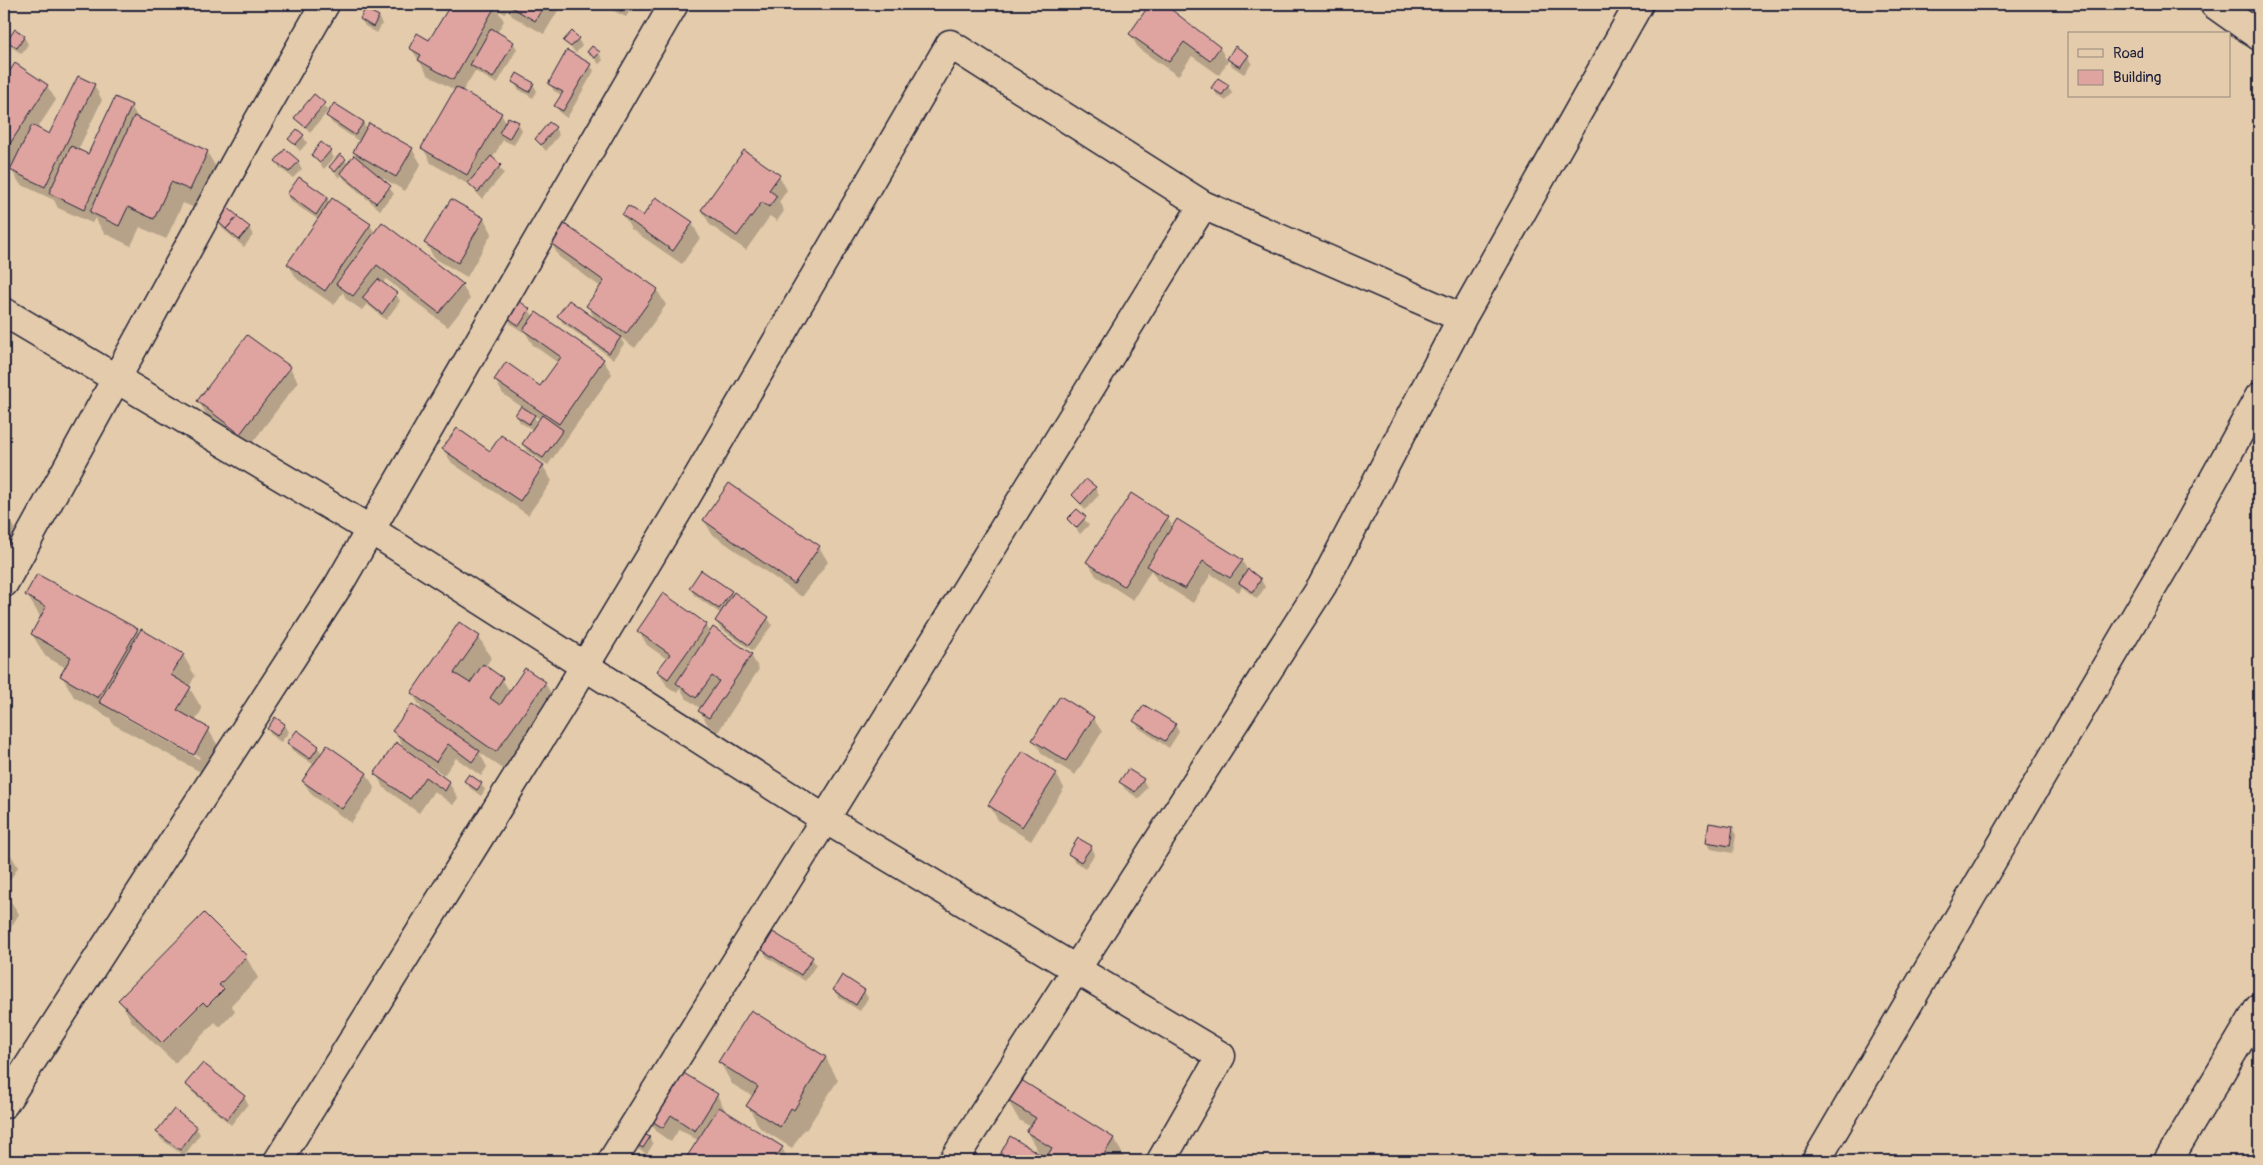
<svg xmlns="http://www.w3.org/2000/svg" width="2263" height="1165" font-family="Pangolin,sans-serif">
<rect width="100%" height="100%" fill="#e3cbab"/>
<filter id="ink" filterUnits="userSpaceOnUse"><feTurbulence type="fractalNoise" baseFrequency=".02" numOctaves="2"/><feDisplacementMap in="SourceGraphic" scale="10" xChannelSelector="R" yChannelSelector="G"/><feConvolveMatrix kernelMatrix="1 2 1 2 8 2 1 2 1" color-interpolation-filters="sRGB"/></filter>
<g filter="url(#ink)">
<path fill="#0003" fill-rule="evenodd" d="M452,4H562L544,34L512,16L508,9L505,14L497,9L504,21L497,33L513,42L517,49L497,84L475,71L462,92L501,114L506,123H518L522,130L514,145L503,140L492,159L504,173L482,199L471,186L431,163L423,148L456,91L428,75L411,48L430,42Z
M609,4H634L626,17L612,10Z
M1151,4H1161L1220,48L1227,61L1236,48L1248,56L1252,63L1244,74L1232,66L1229,60L1219,75L1192,56L1178,76L1139,49L1130,34Z
M366,10L378,17L382,24L377,33L365,26L361,19Z
M15,31L24,37L28,44L22,54L13,48L9,41Z
M578,39L582,46L576,53L565,41Z
M589,52L599,53L603,60L599,64Z
M590,64L594,71L567,118L560,113L556,106L562,95L554,91L550,84Z
M15,65L47,86L56,100L37,129L50,135L94,85L102,100L78,150L88,156L131,106L139,120L207,152L220,174L202,211L183,203L166,239L140,227L131,246L104,233L95,218L92,223L58,208L54,200L20,184L11,169L4,180V82Z
M514,82L533,84L537,91L533,98L518,89Z
M1228,86L1232,93L1226,101L1217,95L1213,88Z
M314,96L328,111L310,133L296,118Z
M328,116L363,123L367,130L412,149L421,164L405,191L381,177L394,194L380,210L345,180L342,175L339,178L331,167L345,160L348,165L359,160L354,152L360,142L332,123Z
M555,128L559,135L546,151L536,139Z
M303,136L307,143L300,151L289,139Z
M330,151L334,158L324,169L312,155Z
M276,161L298,162L302,169L293,178L280,168Z
M779,176L787,190L779,202L784,211L777,221L770,216L746,250L710,225L702,210Z
M288,195L327,198L330,203L332,200L370,225L375,233L462,285L470,299L448,327L386,279L382,284L396,294L400,301L386,320L367,304L362,310L346,299L343,292L334,305L297,279L288,264L319,220L292,202Z
M451,201L484,219L492,233L467,277L434,258L426,243Z
M623,215L692,223L700,238L682,264L631,229Z
M218,221L249,228L253,235L244,247L222,228Z
M551,242L657,290L666,305L635,348L620,337L624,344L613,359L563,323L559,316L596,321L588,306L601,287L559,257Z
M529,310L534,317L603,360L612,374L548,465L527,451L523,444L533,430L520,422L516,415L522,407L503,394L495,380L540,388L558,363L533,345L524,330L523,332L511,324L507,317ZM533,415L540,419L538,423Z
M290,368L298,382L249,447L207,416L199,401Z
M502,436L543,466L552,481L528,515L452,463L443,449L490,453Z
M729,485L819,547L828,562L802,597L712,534L704,520Z
M1095,488L1099,495L1085,510L1073,495Z
M4,493L7,499L4,503Z
M1077,511L1089,525L1080,534L1069,519Z
M4,514L9,518L21,539L4,562Z
M1167,517L1173,527L1242,561L1248,571L1261,580L1265,587L1257,599L1242,587L1239,592L1211,574L1193,603L1157,580L1151,570L1133,600L1096,576L1088,562Z
M690,588L731,592L733,596L768,618L772,625L753,651L720,628L716,621L721,614L694,595Z
M27,595L137,630L140,635L183,655L195,676L189,687L202,709L195,722L208,729L221,751L206,775L113,724L110,718L74,697L62,676L66,668L45,656L32,634L41,618ZM118,711L200,757L199,759L118,714Z
M706,625L711,633L751,655L759,669L718,732L708,725L700,711L701,709L686,698L680,688L677,693L667,686L659,672L667,659L647,645L639,631Z
M479,637L491,658L485,667L502,679L510,692L545,683L557,704L509,773L479,752L487,767L481,776L456,758L444,775L416,756L415,758L449,783L458,798L453,805L434,791L419,813L384,788L376,774L405,750L394,731L424,713L412,693Z
M275,718L285,725L289,732L281,742L272,736L268,729Z
M1093,718L1102,732L1075,775L1042,754L1034,740Z
M1135,721L1175,725L1179,732L1169,748L1139,728Z
M288,743L318,747L322,754L327,747L367,774L375,789L351,823L312,795L303,781L314,765L292,750Z
M1056,774L1064,788L1031,841L998,820L989,805Z
M1143,780L1147,787L1139,799L1125,789L1121,782Z
M466,781L481,784L485,790L481,796L470,788Z
M1710,825L1732,828L1736,835L1733,853L1711,849L1707,842Z
M4,844L18,867L4,890Z
M1091,847L1095,854L1085,868L1074,861L1070,854Z
M4,891L19,914L4,939Z
M763,950L812,958L816,965L805,981L767,957Z
M246,957L258,978L231,1005L235,1011L220,1027L215,1022L175,1063L132,1022L120,1000Z
M843,977L864,991L868,998L860,1011L838,997L834,990Z
M751,1012L826,1058L838,1080L806,1130L804,1129L792,1148L760,1128L748,1106L754,1097L732,1084L720,1062Z
M187,1084L244,1097L248,1104L231,1125L191,1091Z
M717,1095L725,1110L724,1112L782,1148L789,1161H686L699,1141L679,1129L671,1142L657,1132L648,1118Z
M1007,1099L1114,1139L1126,1160L1001,1161L999,1158L1041,1157L1027,1132L1031,1127L1019,1120Z
M196,1128L200,1134L184,1156L161,1139L157,1132Z
M638,1131L649,1138L653,1144L647,1154L636,1148Z"/>
<path fill="#dfa4a0" stroke="#22223b" d="M451,4L496,5L453,80L418,60L421,55L409,48L417,33L429,40Z
M506,4H545L535,21Z
M609,4H626L622,11Z
M1150,4H1164L1220,47L1210,61L1184,42L1169,62L1129,34Z
M365,9L379,16L373,27L360,19Z
M491,28L514,42L493,78L470,65Z
M15,29L25,36L17,48L7,41Z
M572,31L579,38L571,47L563,41Z
M592,46L600,52L595,58L587,52Z
M1235,46L1249,55L1240,67L1227,59Z
M567,50L591,64L563,111L554,106L563,92L548,84Z
M15,63L48,85L4,153V80Z
M517,73L534,83L529,92L512,82Z
M78,76L95,84L45,187L10,170L32,125L49,134Z
M1218,78L1229,85L1222,95L1211,88Z
M456,87L502,113L467,175L421,148Z
M314,94L325,103L305,127L294,118Z
M115,97L132,105L84,210L49,193L71,146L88,154Z
M334,103L364,122L355,135L326,116Z
M134,116L208,151L190,190L171,182L154,219L128,207L119,226L90,212Z
M508,117L519,122L509,139L499,133Z
M549,122L556,127L541,145L535,139Z
M369,123L413,148L396,177L353,152Z
M297,129L304,135L295,145L288,139Z
M321,142L331,150L320,163L311,155Z
M285,149L299,161L289,172L275,161Z
M744,150L780,175L769,190L777,196L769,207L762,202L737,236L701,210Z
M340,154L346,159L335,172L329,167Z
M354,155L391,186L376,203L340,173Z
M491,156L501,165L478,192L468,183Z
M299,177L328,197L316,215L287,194Z
M656,197L693,222L673,251L622,215L628,206L643,216Z
M332,198L371,224L325,291L287,264Z
M451,199L484,218L458,263L424,243Z
M228,208L238,216L226,229L217,221Z
M237,217L250,227L239,240L226,229Z
M382,222L463,284L439,313L377,265L353,296L336,284Z
M563,223L658,289L626,334L586,306L604,281L549,242Z
M378,279L397,293L382,314L362,298Z
M518,300L530,309L519,326L506,316Z
M569,300L621,337L609,353L557,316Z
M536,312L604,359L559,424L494,380L506,362L540,386L561,357L523,330Z
M247,335L291,367L240,434L197,401Z
M521,406L535,415L529,424L515,415Z
M542,415L563,430L543,458L522,444Z
M457,428L490,451L501,435L544,465L520,501L442,449Z
M1086,479L1096,487L1081,504L1072,495Z
M729,483L820,546L794,584L703,520Z
M1131,493L1168,517L1124,586L1086,562Z
M1077,509L1086,517L1076,528L1067,519Z
M1177,519L1243,560L1230,578L1203,561L1185,589L1147,566Z
M1248,569L1261,579L1253,592L1239,583Z
M701,570L732,591L719,609L689,588Z
M37,574L138,629L98,698L60,676L71,657L31,634L46,607L25,595Z
M734,592L769,617L749,645L715,621Z
M663,593L707,624L668,679L657,671L670,654L637,631Z
M459,622L480,636L454,673L470,683L483,664L503,678L490,698L500,705L525,668L546,682L496,752L411,693Z
M713,627L752,654L709,718L698,711L719,681L712,676L696,698L676,683Z
M141,629L184,654L171,675L191,687L177,710L209,728L194,755L99,702Z
M1060,696L1094,717L1066,761L1032,740Z
M412,704L480,751L472,762L448,744L436,762L392,731Z
M1144,705L1176,724L1165,741L1133,721Z
M275,717L285,724L277,736L267,729Z
M297,730L319,746L310,759L287,743Z
M396,742L450,782L445,791L425,777L410,799L374,774Z
M327,745L367,773L342,809L302,781Z
M1023,751L1057,773L1022,827L988,805Z
M1128,769L1144,779L1135,792L1119,782Z
M469,774L482,783L477,790L464,781Z
M1709,823L1733,827L1730,846L1706,842Z
M1078,838L1092,846L1081,862L1068,854Z
M204,913L247,956L219,985L224,989L207,1006L203,1002L162,1043L118,1000Z
M773,932L813,957L801,975L762,950Z
M842,975L865,990L856,1005L833,990Z
M751,1010L826,1057L794,1110L791,1108L780,1127L746,1106L758,1087L718,1062Z
M203,1063L245,1096L227,1119L185,1084Z
M677,1069L718,1094L695,1131L671,1115L663,1128L647,1118Z
M1018,1078L1114,1138L1100,1161H1002L998,1158L1010,1136L1046,1158L1052,1148L1026,1132L1036,1118L1005,1099Z
M719,1107L783,1147L773,1161H684Z
M174,1109L197,1127L180,1150L156,1132Z
M638,1130L650,1137L643,1148L631,1141Z"/>
<g fill="none" stroke-linecap="round" stroke-linejoin="round">
<g stroke="#22223b" stroke-width="31">
<path id="minor" d="M2214,4L2259,36
M4,312L371,530L825,819L1221,1056L1161,1161
M4,583L248,139L325,4
M4,1104L338,586L674,4
M278,1161L562,704L685,499L950,44L1203,205
M612,1161L825,819L1203,205L1462,318
M953,1161L1322,586L1462,318L1639,4
M1816,1161L2178,544L2259,397
M2168,1161L2259,1008"/>
</g>
<use href="#minor" stroke="#e3cbab" stroke-width="28"/>
</g>
</g>
<rect width="2263" height="1165" fill="none" stroke="#e3cbab" stroke-width="20"/>
<rect x="10" y="10" width="2243" height="1145" fill="none" stroke="#22223b" stroke-width="2" filter="url(#ink)"/>
<rect x="2068" y="32" width="162" height="65" fill="#e3cbab" stroke="#96877e"/>
<rect x="2078" y="49" width="25" height="8" fill="#e3cbab" stroke="#96877e"/>
<text x="2113" y="58" font-size="15" fill="#22223b">Road</text>
<rect x="2078" y="70" width="25" height="15" fill="#dfa4a0" stroke="#96877e"/>
<text x="2113" y="82" font-size="15" fill="#22223b">Building</text>
</svg>
